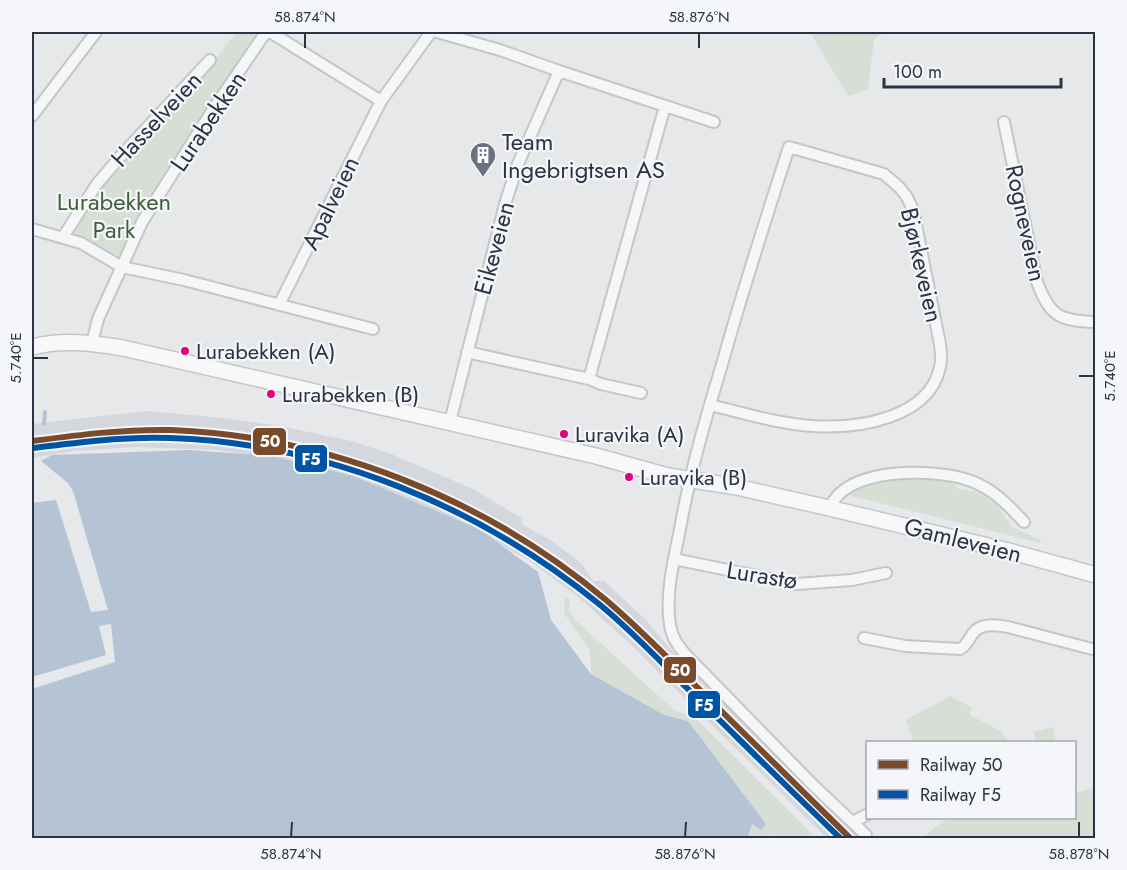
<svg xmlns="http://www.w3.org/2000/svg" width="1127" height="870" font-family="Jost,sans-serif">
<rect width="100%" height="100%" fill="#e6e8ea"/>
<path fill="#d4d7dd" d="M147,411L223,418L285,427L351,441L391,454L473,489L521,518L523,525L552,541L582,564L593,581H604L645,619L667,645L698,678L862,838H827L629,643L576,595L528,560L470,528L271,459L218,450L137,447L74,451L32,458V424Z"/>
<path fill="#d6ded6" d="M236,32H260L174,165L119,256L74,233L107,176L216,59Z
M810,32H884L874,39L868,90L848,96Z
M927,475L954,481L956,488L978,492L997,505L1012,527L1041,540L1040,543L844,494C870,481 898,477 927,475Z
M565,597L570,600L569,611L575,620L675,711L693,716L816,838H778L774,834L771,838H747L752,823L689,721L664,715L591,674L590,651L564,613Z
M950,696L971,707L970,715L1001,731L1008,742H913L906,720Z
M1053,727L1056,742H1036L1034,732Z
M1095,787V838H922L947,818H1074L1075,793Z"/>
<path fill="#b4c4d5" d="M190,450L271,456L353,476L479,529L538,572L551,620L591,674L664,715L688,721L766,824L761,830L752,824L747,838H32V689L115,662L111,624L99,626L106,655L32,677V503L56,500L91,612L108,610L73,491L68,483L41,461L52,455Z"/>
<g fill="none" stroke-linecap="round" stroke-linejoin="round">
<path stroke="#b4c4d5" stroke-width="4" d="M44,424L45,412"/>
<g stroke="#c4c6c8" stroke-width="14">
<path id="minor" d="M270,32L381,101
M437,32L500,50L559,71L518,164L505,204L450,422
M559,71L714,122
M32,116L96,32
M1004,122L1037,282C1050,316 1059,321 1096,322
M32,229L81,243L122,267L184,280L373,329
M63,237L97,184L119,158L210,60
M279,305L381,101L431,32
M92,343L98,319L142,222L214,108L266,32
M467,352L589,379L665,106
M589,379L601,384L641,393
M710,405C743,413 779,424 813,426C857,429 929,419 940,367C942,360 941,352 940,344L913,210L907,197L899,187L884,174L789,147C766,218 743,289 723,361C706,417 690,472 680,529C674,559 665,594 670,625C672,638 678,646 687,656L813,785L866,835
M829,508C833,501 837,495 844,490C872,468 946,468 978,484C996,492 1011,508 1024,522
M674,559L796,584L852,580L886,573
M864,638L905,646L960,649C968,645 969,637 975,631C983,623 998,625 1008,627L1096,650
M853,822L868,814"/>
</g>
<g stroke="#c4c6c8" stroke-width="18">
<path id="secondary" d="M32,347C62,339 92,343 123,348L596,456L668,476L737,487L829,508L1005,550L1096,575"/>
</g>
<use href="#minor" stroke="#f5f6f7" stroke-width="10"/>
<use href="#secondary" stroke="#f8f8f8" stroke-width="15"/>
<g stroke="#f4f6f9" stroke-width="10">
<path id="rail-1" d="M32,441C78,435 124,429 171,430C328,436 486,499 606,600C638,627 667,657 696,686C748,737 799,788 850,838"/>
</g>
<g stroke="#f4f6f9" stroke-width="10">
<path id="rail-2" d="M33,448C78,443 124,436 170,438C325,443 479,506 599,604C631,630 659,660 688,689C739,739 789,789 840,838"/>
</g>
<use href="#rail-1" stroke="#7a4b2a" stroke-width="6"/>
<use href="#rail-2" stroke="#0054a6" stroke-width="6"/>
</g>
<path fill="none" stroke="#2b3445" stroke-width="2" d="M305,48V33M699,48V33M33,358H48M1079,376H1094M291,837L292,822M685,837L686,822M1079,837V822"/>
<defs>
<g id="building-pin" transform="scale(1.35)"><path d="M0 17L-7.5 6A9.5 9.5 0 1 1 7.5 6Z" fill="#6c737f" stroke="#f4f6f9"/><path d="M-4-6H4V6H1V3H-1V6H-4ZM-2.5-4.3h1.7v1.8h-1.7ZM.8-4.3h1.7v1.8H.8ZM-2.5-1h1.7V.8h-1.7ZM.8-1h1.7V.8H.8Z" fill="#fff"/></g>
</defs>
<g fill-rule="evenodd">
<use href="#building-pin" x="483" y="155"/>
</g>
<g fill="#e5007d" stroke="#f4f6f9" stroke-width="2">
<circle cx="185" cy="351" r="5"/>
<circle cx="271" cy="394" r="5"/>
<circle cx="564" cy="434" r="5"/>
<circle cx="629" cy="477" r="5"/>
</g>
<g text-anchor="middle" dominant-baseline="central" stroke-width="4.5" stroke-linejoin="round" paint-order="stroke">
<g font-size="22" fill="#2b3445" stroke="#f4f6f9" text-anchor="start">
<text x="196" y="351">Lurabekken (A)</text>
<text x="282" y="394">Lurabekken (B)</text>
<text x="575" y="434">Luravika (A)</text>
<text x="640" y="477">Luravika (B)</text>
</g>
<g font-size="24" fill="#2b3445" stroke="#f4f6f9">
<text transform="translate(156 119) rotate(-47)">Hasselveien</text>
<text transform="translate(208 121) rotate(-56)">Lurabekken</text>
<text transform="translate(330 203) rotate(-64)">Apalveien</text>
<text transform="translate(1026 223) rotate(78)">Rogneveien</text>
<text transform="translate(494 248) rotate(-75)">Eikeveien</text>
<text transform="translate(922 265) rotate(77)">Bjørkeveien</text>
<text transform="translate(963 540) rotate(14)">Gamleveien</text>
<text transform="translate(762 575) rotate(9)">Lurastø</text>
</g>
<g font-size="24" fill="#2b3445" stroke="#f4f6f9" text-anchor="start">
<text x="502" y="141">Team<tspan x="502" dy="28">Ingebrigtsen AS</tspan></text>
</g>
<g font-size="24" fill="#3f6138" stroke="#f4f6f9">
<text x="114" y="201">Lurabekken<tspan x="114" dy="28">Park</tspan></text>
</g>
</g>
<g stroke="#f4f6f9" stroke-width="2">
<rect x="252" y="427" width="35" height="29" rx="6" fill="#7a4b2a"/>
<rect x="294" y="444" width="34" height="29" rx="6" fill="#0054a6"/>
<rect x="663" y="656" width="34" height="28" rx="6" fill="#7a4b2a"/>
<rect x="687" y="690" width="34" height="29" rx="6" fill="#0054a6"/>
</g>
<g font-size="16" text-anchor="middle" font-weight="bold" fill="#fff">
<text x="270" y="447">50</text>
<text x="311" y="465">F5</text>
<text x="680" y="676">50</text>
<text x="704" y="711">F5</text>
</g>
<rect width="1127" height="870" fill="none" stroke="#f4f6f9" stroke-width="66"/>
<rect x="866" y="741" width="210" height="78" fill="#f4f6f9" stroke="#a4a8b1" stroke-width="1.5"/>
<rect x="878" y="760" width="30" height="9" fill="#7a4b2a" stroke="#a4a8b1" stroke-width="1.5"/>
<text x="920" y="771" font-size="18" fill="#2b3445">Railway 50</text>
<rect x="878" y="790" width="30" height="9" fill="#0054a6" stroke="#a4a8b1" stroke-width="1.5"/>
<text x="920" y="801" font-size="18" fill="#2b3445">Railway F5</text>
<path d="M884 78v9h177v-9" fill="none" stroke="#2b3445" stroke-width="3"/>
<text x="893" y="78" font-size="18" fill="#2b3445" stroke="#f4f6f9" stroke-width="4.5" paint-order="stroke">100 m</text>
<rect x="33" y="33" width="1061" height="804" fill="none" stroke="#2b3445" stroke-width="2"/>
<g font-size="15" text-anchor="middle" fill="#2b3445">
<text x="305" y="22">58.874°N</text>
<text x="699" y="22">58.876°N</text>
<text transform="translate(16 358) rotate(-90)" y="5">5.740°E</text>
<text transform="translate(1110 376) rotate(-90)" y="5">5.740°E</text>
<text x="291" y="859">58.874°N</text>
<text x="685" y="859">58.876°N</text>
<text x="1079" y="859">58.878°N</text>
</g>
</svg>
